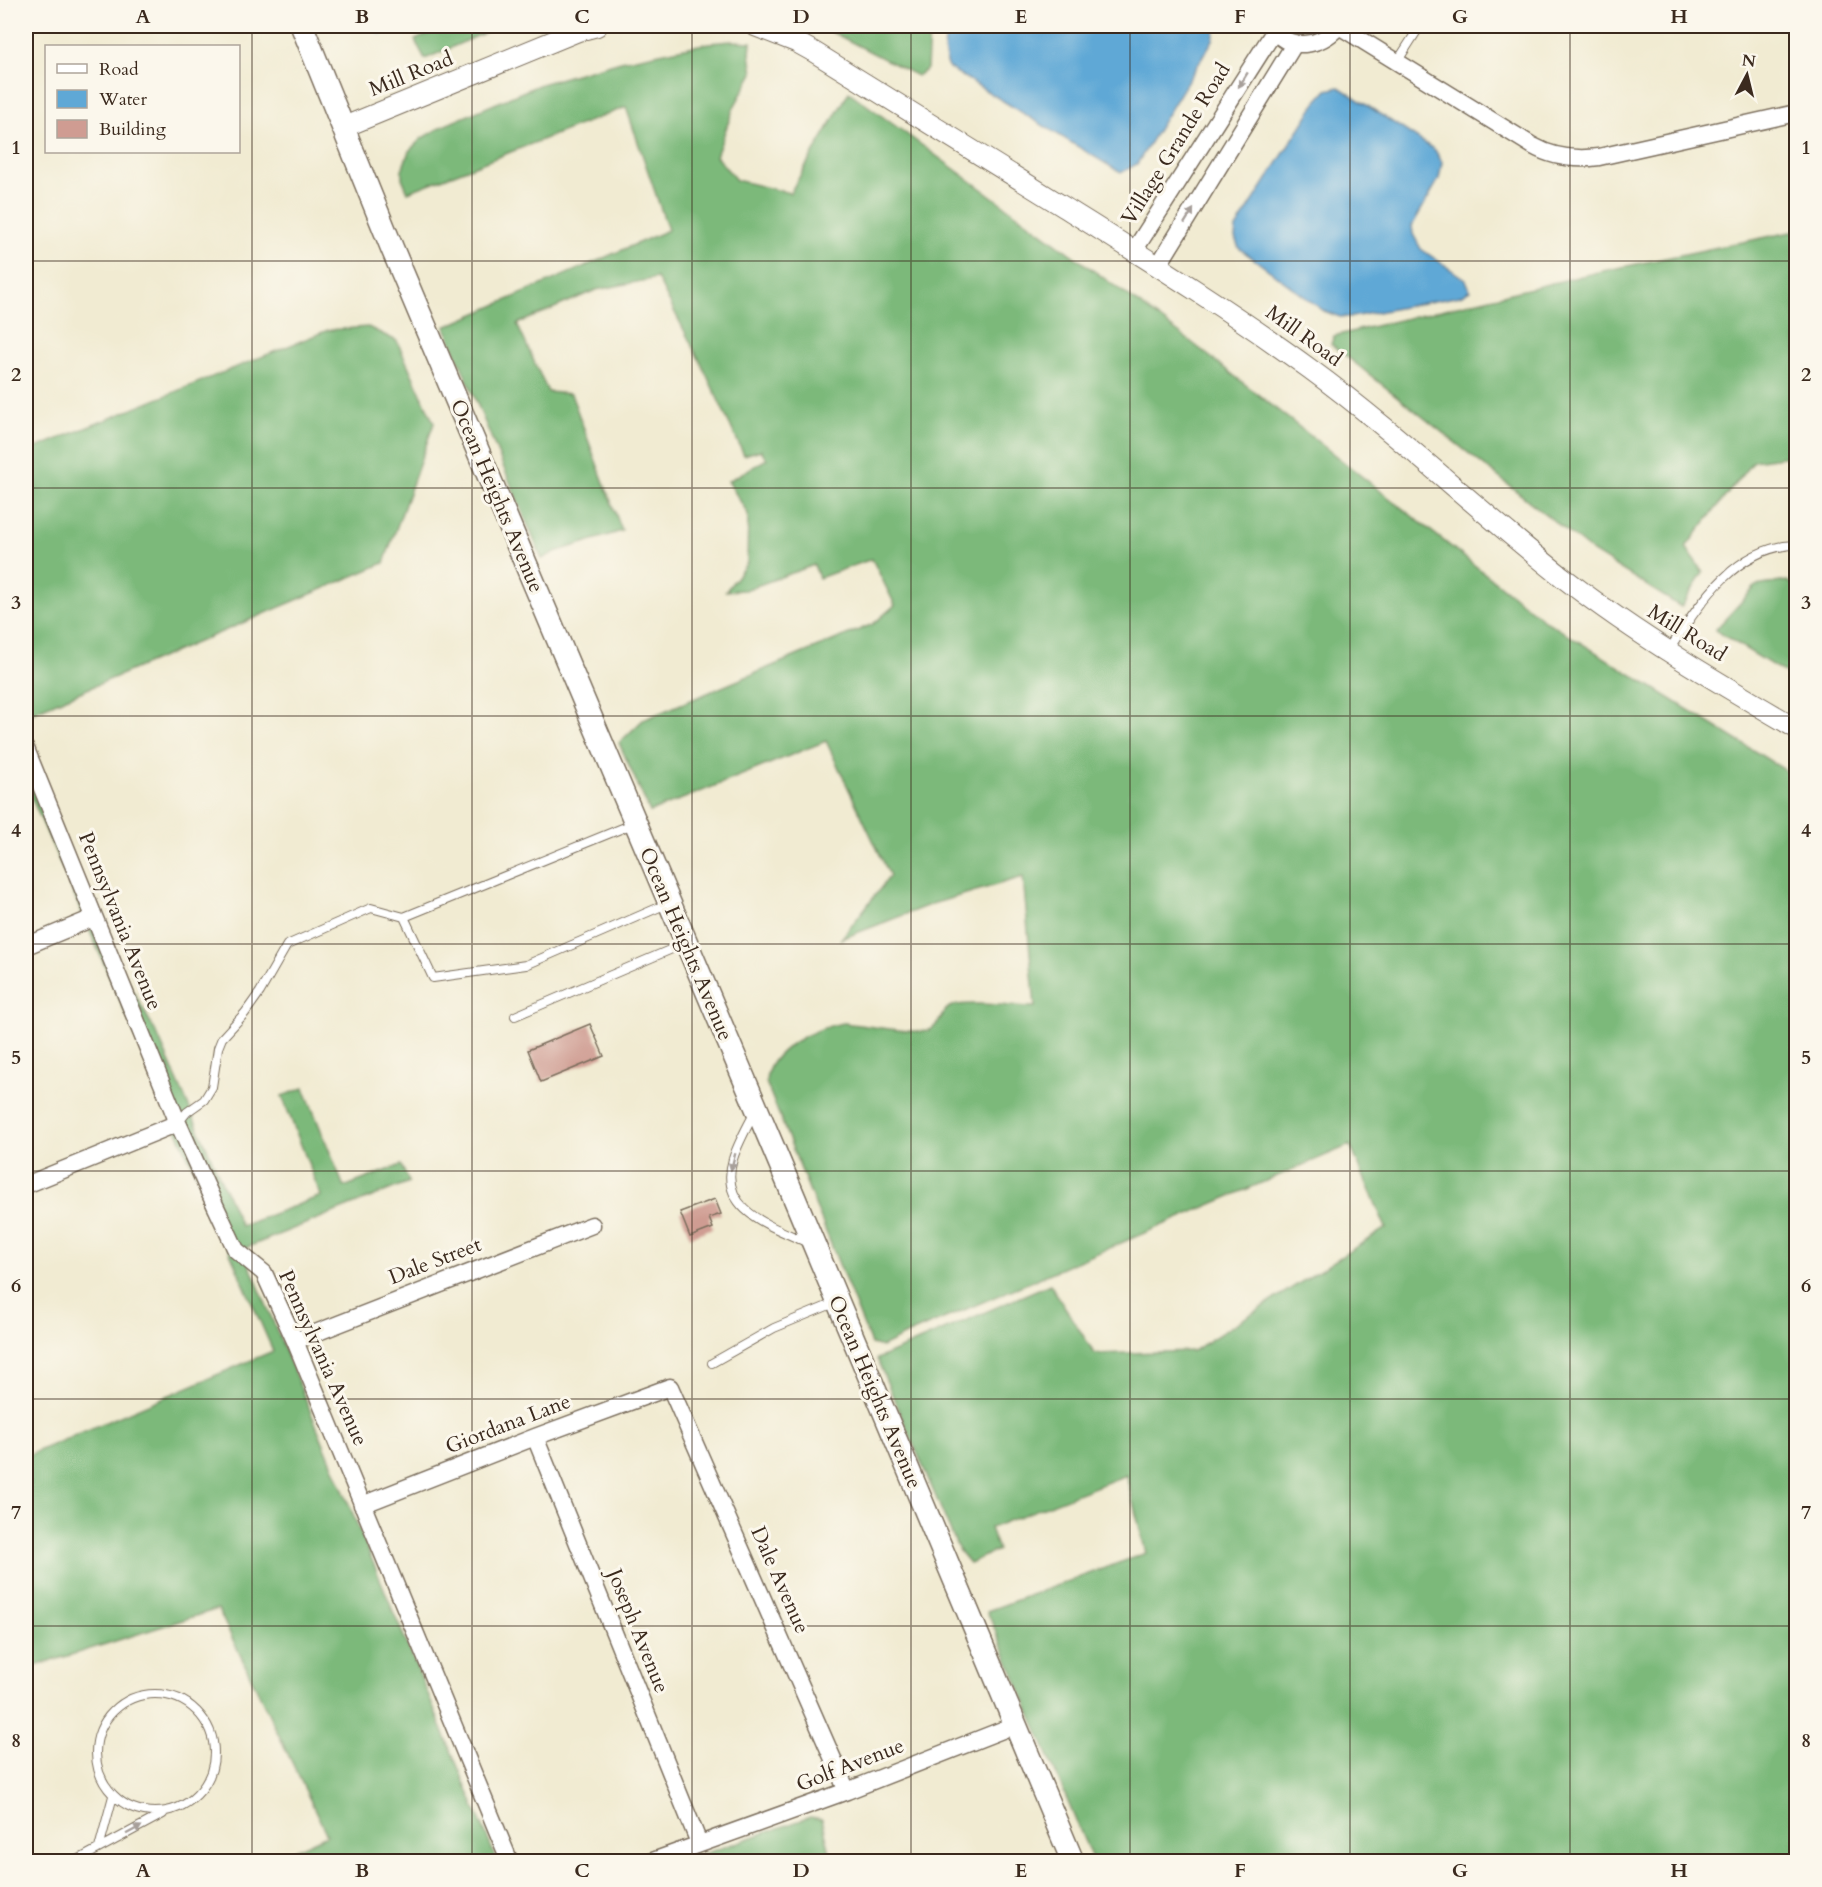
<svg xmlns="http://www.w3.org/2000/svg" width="1822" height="1887" font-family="Cardo,serif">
<rect width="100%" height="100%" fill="#fbf7ec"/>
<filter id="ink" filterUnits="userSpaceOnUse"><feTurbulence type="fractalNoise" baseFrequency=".0167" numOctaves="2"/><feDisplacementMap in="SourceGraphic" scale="12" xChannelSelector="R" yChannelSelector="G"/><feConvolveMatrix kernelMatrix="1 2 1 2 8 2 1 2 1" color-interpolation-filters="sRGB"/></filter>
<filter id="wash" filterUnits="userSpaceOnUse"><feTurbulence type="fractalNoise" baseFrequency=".008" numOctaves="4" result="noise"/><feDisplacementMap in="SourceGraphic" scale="24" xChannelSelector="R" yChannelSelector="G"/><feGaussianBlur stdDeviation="1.35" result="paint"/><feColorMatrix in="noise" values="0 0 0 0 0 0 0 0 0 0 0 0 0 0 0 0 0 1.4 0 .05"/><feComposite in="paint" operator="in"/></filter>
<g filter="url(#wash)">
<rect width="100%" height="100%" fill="#f1ebd2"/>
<path fill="#7bb97a" stroke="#5b724c" stroke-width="1.5" d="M445,26H500L425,59L415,40Z
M820,26H932L929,31L927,69L917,76Z
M732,41L751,42L750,54L753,73L734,107L716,156L736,180L790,193L849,92L1190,341L1544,620L1796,777V1861H1093L987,1611L1146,1553L1126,1475L990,1528L998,1550L969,1563L959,1551L877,1359L1050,1284L1095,1354L1193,1351L1386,1228L1350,1145L908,1334L882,1347L871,1344L766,1082C767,1050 816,1027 844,1023C860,1025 915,1034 927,1031C942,1026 941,1009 952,1006C972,1001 1013,1007 1035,1007L1023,877L932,904L841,939L890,876L826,741L650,812L619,743L643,720L873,624L895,605L872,559L819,578L814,565L745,590L726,591L747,563L748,514L728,481L767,459L761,450L744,455L702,365L657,278L596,290L517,324L548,392L571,394L622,531L555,552L542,559L445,327L668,230L626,107L408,192L402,178V170L409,151L422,138L443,126L541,84L621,61L709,43Z
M1796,231V455L1753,461L1686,547L1703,573L1681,607L1593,552L1331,344L1334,336L1598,272Z
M368,327L397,341L434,423L384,563L26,715V452L328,330Z
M1787,581L1796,586V680L1715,630L1756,586Z
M26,741L93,918L158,1036L241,1226L321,1196L282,1096L304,1088L344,1187L401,1165L409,1182L243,1249L497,1861H271L327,1835L218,1609L26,1669V1456L273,1351L26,785Z
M810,1817L822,1819L832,1861H684Z"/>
<path fill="#5fa8d6" stroke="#4d697a" stroke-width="1.5" d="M951,26H1216L1213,40L1137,164L1121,173L949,68C943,53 942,40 951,26Z
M1339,87L1435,150L1442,162L1439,179L1412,226L1413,234L1421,249L1466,280L1470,290L1460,296L1352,317H1340L1324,311L1239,248L1235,238L1236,228L1317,101L1327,90Z"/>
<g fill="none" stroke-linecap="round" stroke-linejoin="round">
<path stroke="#5fa8d6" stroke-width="5" d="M380,32L384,26"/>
</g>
<g id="blocks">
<path fill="#cf9c92" d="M590,1024L604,1056L541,1082L528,1050Z
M715,1199L721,1214L709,1218L713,1228L690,1237L680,1212Z"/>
</g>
</g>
<g filter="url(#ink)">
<use href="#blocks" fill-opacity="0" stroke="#7b6e5d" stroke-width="1.5"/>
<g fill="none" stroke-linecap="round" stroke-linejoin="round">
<g stroke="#7b6e5d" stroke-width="10">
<path id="service" d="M1397,62L1420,26
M1669,650C1699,605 1735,546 1796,545
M635,823L404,917L433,978L526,965L669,903
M515,1016L686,943
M755,1112C747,1127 738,1143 733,1159C717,1211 772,1226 808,1243
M178,1123L187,1112L204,1100L212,1087L218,1048L222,1038L245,1013L260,992L287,945L371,908L404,917
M712,1363L774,1328L837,1302
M96 1753a59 59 0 1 1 118 0a59 59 0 1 1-118 0Z
M99,1848L113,1796
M74,1862L163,1814"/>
</g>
<g stroke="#7b6e5d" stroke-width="19">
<path id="minor" d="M1271,26C1289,53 1320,47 1339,26
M1339,26L1533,146C1554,158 1576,160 1599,157L1796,113
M1134,251L1275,30
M1158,266L1295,43
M26,749L178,1123L215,1205L236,1250L264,1273L295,1341L510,1862
M26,946L93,918
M26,1185L178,1123
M295,1341L592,1225
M535,1437L699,1843
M362,1505L535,1437L670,1387L847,1791
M650,1862L847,1791L1015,1725"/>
</g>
<g stroke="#7b6e5d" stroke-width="22">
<path id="tertiary" d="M755,26L796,42L814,52C898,104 981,156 1064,207C1147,259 1231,311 1310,369C1399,434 1478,511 1565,579C1637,635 1717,682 1796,728
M344,127L578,31L597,26"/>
</g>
<g stroke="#7b6e5d" stroke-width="25">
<path id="secondary" d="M302,26L392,248L773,1147L1073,1862"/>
</g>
<use href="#service" stroke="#fff" stroke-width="8"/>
<use href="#minor" stroke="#fff" stroke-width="16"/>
<use href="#tertiary" stroke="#fff" stroke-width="20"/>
<use href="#secondary" stroke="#fff" stroke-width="22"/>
</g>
<defs><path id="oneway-solid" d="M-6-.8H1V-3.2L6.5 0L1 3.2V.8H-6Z" transform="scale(1.5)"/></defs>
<g fill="#a79f9a">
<use href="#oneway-solid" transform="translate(1243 80) rotate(122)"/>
<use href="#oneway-solid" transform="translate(1189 216) rotate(-58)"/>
<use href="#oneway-solid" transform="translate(733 1162) rotate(105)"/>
<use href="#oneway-solid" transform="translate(134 1830) rotate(-28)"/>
</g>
</g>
<path fill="none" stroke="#3b2a1e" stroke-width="1.5" stroke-opacity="0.55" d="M252,26V1862M472,26V1862M692,26V1862M911,26V1862M1130,26V1862M1350,26V1862M1570,26V1862M26,261H1796M26,488H1796M26,716H1796M26,944H1796M26,1171H1796M26,1399H1796M26,1626H1796"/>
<g text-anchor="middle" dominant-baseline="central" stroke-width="6" stroke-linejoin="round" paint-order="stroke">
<g font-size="21" fill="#3b2a1e" stroke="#fbf7ec">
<text transform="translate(411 74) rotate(-22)">Mill Road</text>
<text transform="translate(1176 144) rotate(-58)">Village Grande Road</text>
<text transform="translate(1304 336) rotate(36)">Mill Road</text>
<text transform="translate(497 496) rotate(67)">Ocean Heights Avenue</text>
<text transform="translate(1687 633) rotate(32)">Mill Road</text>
<text transform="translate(120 921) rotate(68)">Pennsylvania Avenue</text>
<text transform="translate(686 944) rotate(67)">Ocean Heights Avenue</text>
<text transform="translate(435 1261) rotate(-21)">Dale Street</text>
<text transform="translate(323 1358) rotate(66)">Pennsylvania Avenue</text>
<text transform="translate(875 1392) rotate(67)">Ocean Heights Avenue</text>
<text transform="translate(508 1424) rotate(-21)">Giordana Lane</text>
<text transform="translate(780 1580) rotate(66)">Dale Avenue</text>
<text transform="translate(638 1631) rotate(68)">Joseph Avenue</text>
<text transform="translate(850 1765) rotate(-21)">Golf Avenue</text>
</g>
</g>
<rect width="1822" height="1887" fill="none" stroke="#fbf7ec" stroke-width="66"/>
<rect x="45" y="45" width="195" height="108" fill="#fbf7ec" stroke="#aea59a" stroke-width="1.5"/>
<rect x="57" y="64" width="30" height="9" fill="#ffffff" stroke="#aea59a" stroke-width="1.5"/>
<text x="99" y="75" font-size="18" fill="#3b2a1e">Road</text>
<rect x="57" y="90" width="30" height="18" fill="#5fa8d6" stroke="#aea59a" stroke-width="1.5"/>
<text x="99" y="105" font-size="18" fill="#3b2a1e">Water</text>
<rect x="57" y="120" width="30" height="18" fill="#cf9c92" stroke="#aea59a" stroke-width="1.5"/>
<text x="99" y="135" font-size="18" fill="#3b2a1e">Building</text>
<g transform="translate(1747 75) rotate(7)" stroke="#fbf7ec" stroke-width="4.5" paint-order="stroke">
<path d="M0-4.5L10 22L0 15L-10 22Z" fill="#3b2a1e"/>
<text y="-9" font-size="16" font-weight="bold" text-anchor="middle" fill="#3b2a1e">N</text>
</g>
<rect x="33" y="33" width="1756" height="1821" fill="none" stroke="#3b2a1e" stroke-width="2"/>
<g font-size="20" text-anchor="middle" font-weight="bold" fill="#3b2a1e">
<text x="143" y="23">A</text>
<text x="362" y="23">B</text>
<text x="582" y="23">C</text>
<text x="801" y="23">D</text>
<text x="1021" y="23">E</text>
<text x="1240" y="23">F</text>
<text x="1460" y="23">G</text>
<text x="1679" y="23">H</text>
<text x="16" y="154">1</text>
<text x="1806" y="154">1</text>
<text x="16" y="381">2</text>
<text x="1806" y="381">2</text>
<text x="16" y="609">3</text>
<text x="1806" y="609">3</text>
<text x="16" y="837">4</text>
<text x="1806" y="837">4</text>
<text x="16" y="1064">5</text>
<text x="1806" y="1064">5</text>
<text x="16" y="1292">6</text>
<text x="1806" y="1292">6</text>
<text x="16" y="1519">7</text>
<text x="1806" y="1519">7</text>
<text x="16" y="1747">8</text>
<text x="1806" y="1747">8</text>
<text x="143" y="1877">A</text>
<text x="362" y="1877">B</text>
<text x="582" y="1877">C</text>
<text x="801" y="1877">D</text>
<text x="1021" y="1877">E</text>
<text x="1240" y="1877">F</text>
<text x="1460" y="1877">G</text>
<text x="1679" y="1877">H</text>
</g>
</svg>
